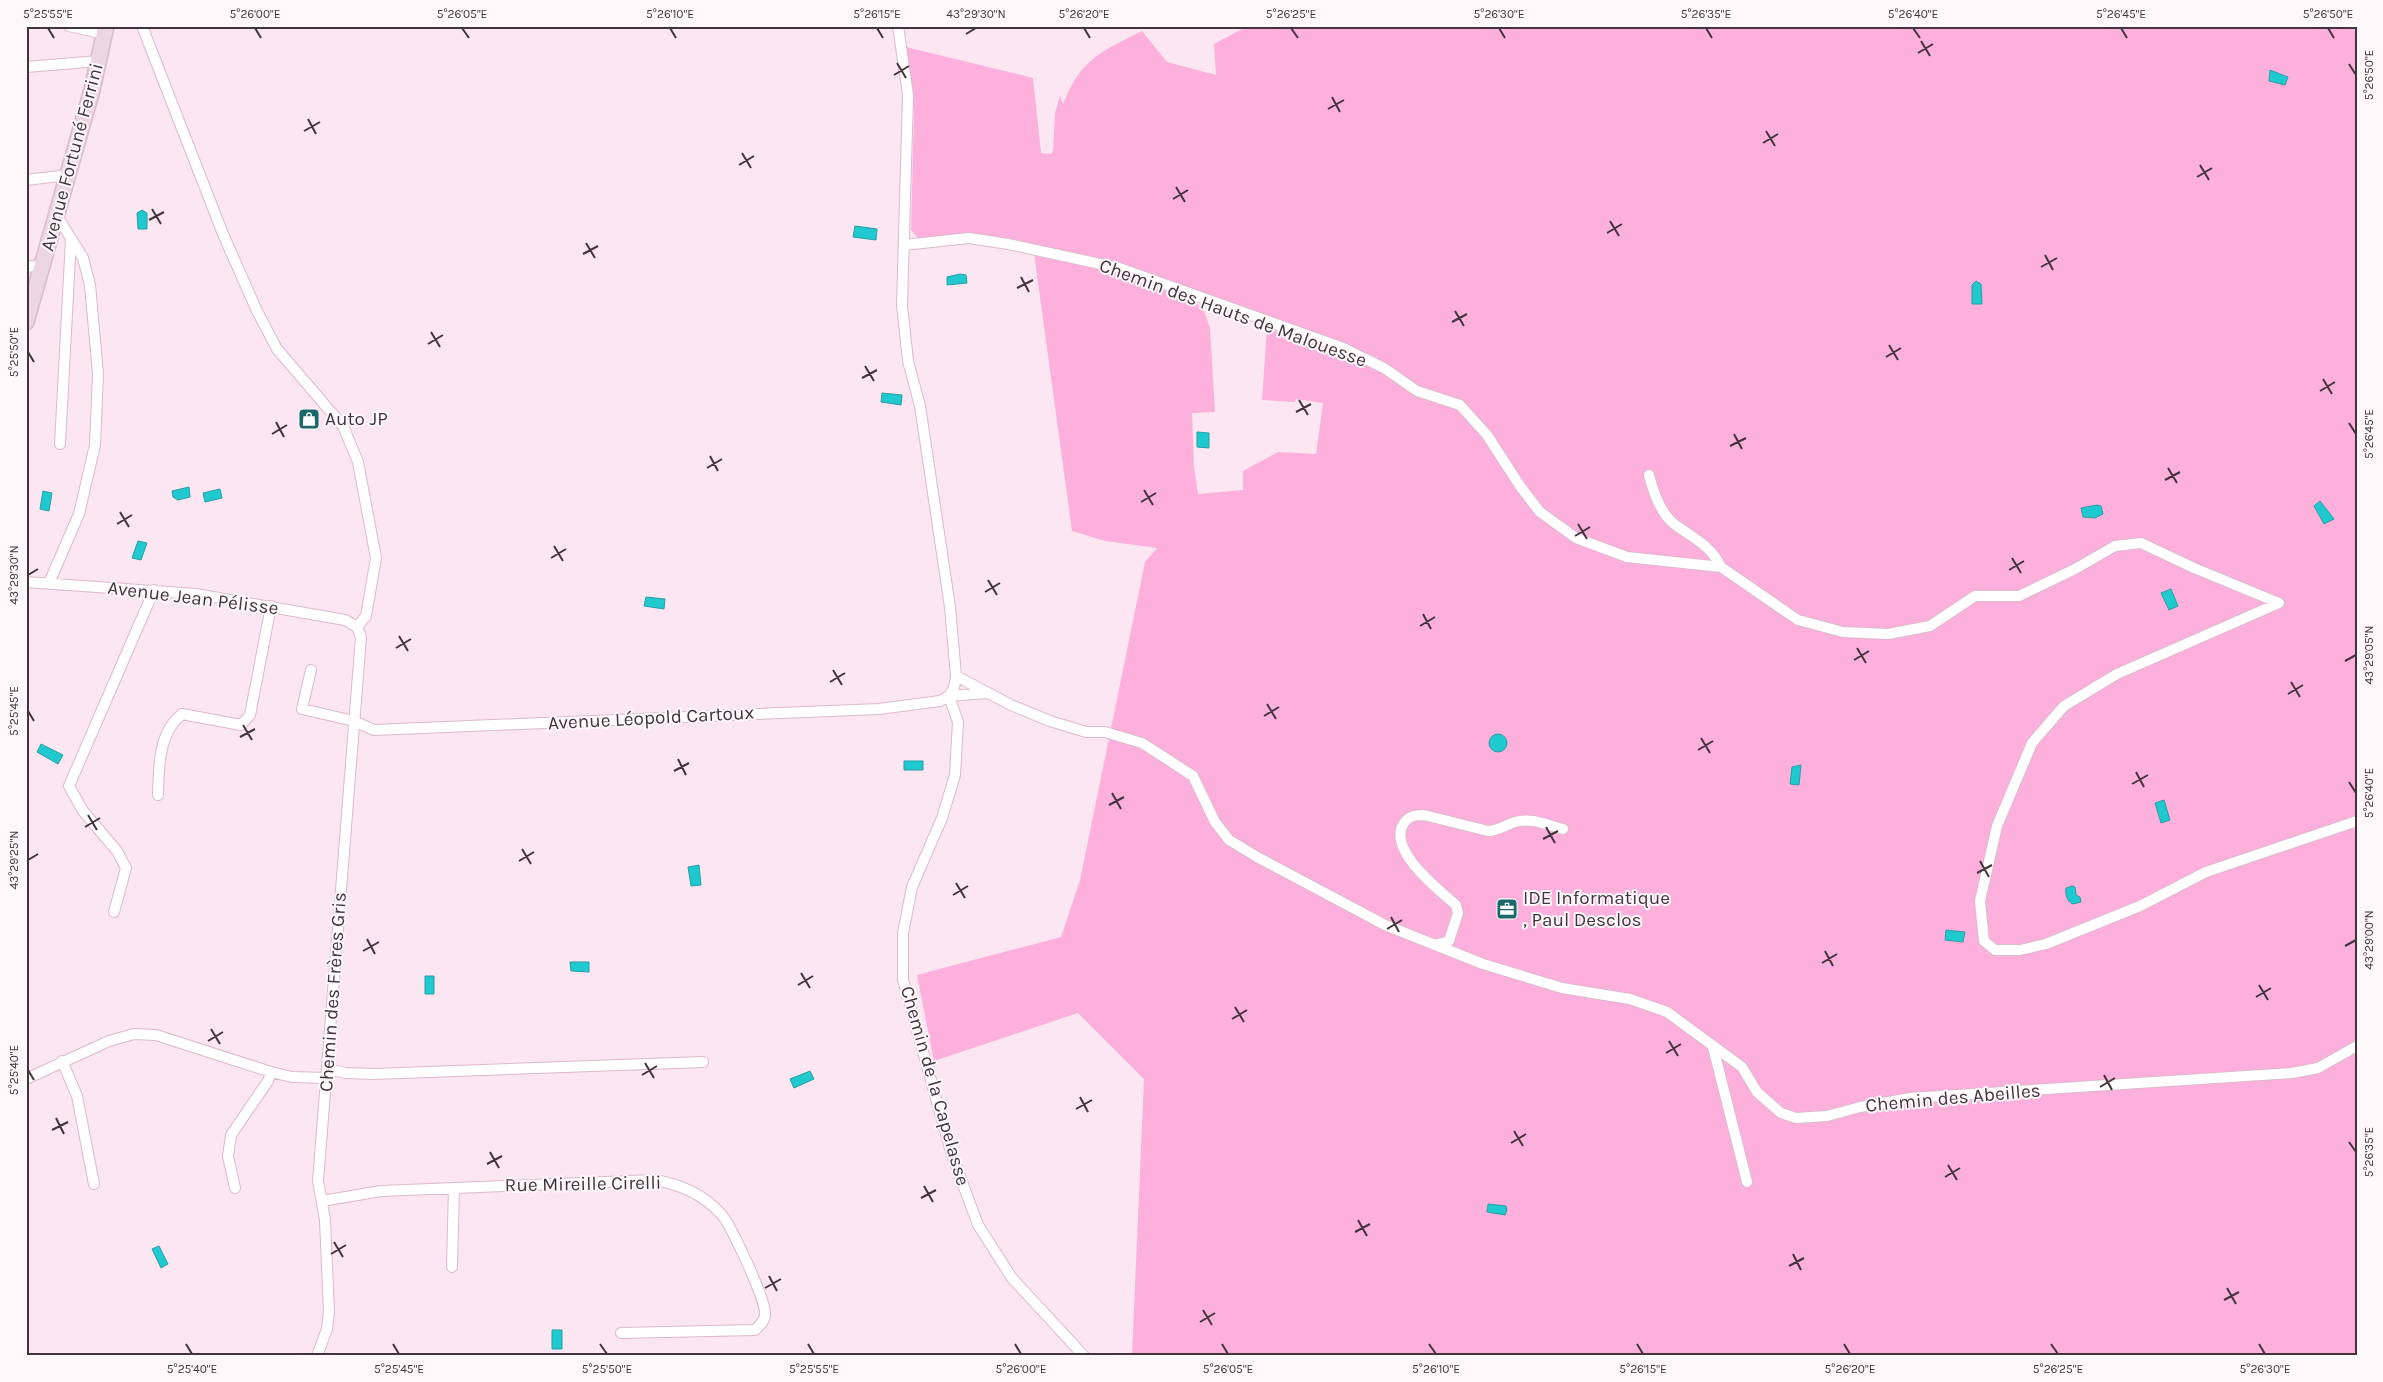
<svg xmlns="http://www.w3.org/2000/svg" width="2383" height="1382" font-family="Karla,sans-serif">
<rect width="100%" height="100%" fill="#fce6f1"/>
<path fill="#fdb0db" d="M1242,26H2357V1356H1132L1144,1079L1078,1013L934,1061L917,975L1061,937L1080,880L1145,562L1157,548L1105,541L1072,531L1034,253L1121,273V276C1146,281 1174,291 1197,304C1205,308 1207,320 1210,328L1215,412L1192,413L1194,467L1198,494L1243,490V471L1278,452L1316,454L1323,403L1296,399L1295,402L1262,400L1267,329L1296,337L1367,365L1379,358L1092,260L1038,245L1012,239L972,236L918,238L911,230L914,111L906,47L1033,78L1041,153L1051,154L1053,151L1055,113L1060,96L1063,104C1081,59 1100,52 1142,31L1167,62L1216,75L1214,44L1242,29Z"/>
<path fill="#1ecad0" stroke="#299da4" d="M2270,70L2288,77L2285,85L2269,81Z
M142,210L147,213V229H138L137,213Z
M855,226L877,229L876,240L853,237Z
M960,274L966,275L967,283L947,285V277Z
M1976,281L1981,284L1982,304H1972V285Z
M882,393L902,395L901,405L881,402Z
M1197,432L1209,433V448L1197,447Z
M189,487L190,497L178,500L173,497L172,491Z
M220,489L222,498L205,502L203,493Z
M43,491L52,493L49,511L40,509Z
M2320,501L2334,519L2324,524L2314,506Z
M2097,505L2101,506L2103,514L2095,518L2083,517L2081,508Z
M138,541L147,543L141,560L132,558Z
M2171,589L2178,606L2169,610L2161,593Z
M646,597L665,599L664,609L644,606Z
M1489 743a9 9 0 1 1 18 0a9 9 0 1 1-18 0Z
M41,744L63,755L58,764L37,752Z
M904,761H923V770H904Z
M1801,765L1799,785L1790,784L1792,767Z
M2164,800L2170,820L2161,823L2155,803Z
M699,865L701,885L691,886L688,867Z
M2072,886L2075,887L2076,895L2080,897L2081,902L2073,904C2067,902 2065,894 2066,888Z
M1946,930L1965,932L1963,942L1945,940Z
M570,962H589V972L571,971Z
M425,976H434V994H425Z
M810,1071L814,1079L794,1088L790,1079Z
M1488,1204L1506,1206L1507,1210L1505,1215L1487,1212Z
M159,1246L168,1264L161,1268L152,1249Z
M552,1330H562V1349H552Z"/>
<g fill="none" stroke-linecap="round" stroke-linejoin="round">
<g stroke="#ddb9cc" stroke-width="12">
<path id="minor" d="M69,26L105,34
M142,26L223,234L257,311L277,349L343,426L358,462L376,558L366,616L357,627
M898,26L908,95L902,305L908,361L920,406L950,607L956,676L954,688L949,696
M26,67L99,61
M26,180L68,175
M904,245L969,238L1008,244L1119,268L1343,348L1384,368L1417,391L1460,405L1487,435L1520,486L1540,512L1576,538L1627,557L1721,567L1798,620L1843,632L1888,634L1930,626L1975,596H2019L2075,569L2115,546L2141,543L2194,568L2279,603L2117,674L2064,706L2032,743L1997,826L1980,901L1984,941L1995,950H2020L2046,944L2140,906L2206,872L2357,821
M26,267L43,265
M60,444L71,239
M1649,475C1653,491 1660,512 1673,523C1691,537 1711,545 1721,567
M26,582L196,594L345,620L357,627
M49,583L79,514L95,445L98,374L90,285L83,258L57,216
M311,670L302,709L354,721L374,730L879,709L940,701L949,696L987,693
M956,676L1011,705L1050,721L1086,732H1105L1142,743L1193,776L1215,822L1229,840L1259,858L1385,925L1483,964L1562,988L1630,999L1667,1012L1742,1067L1757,1092L1781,1113L1796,1118L1827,1116L1860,1107L1911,1098L2292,1073L2318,1068L2357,1046
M949,696L958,722L955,775L942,818L912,887L903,933V980L951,1152L978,1225L1012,1278L1084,1356
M158,795C159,767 158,733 182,714L241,725L250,715L271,606
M114,912L126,868L117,851L83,811L69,786L154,590
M1435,945L1449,941L1458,913L1456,905C1438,889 1386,849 1404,823C1409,816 1415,815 1424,815L1488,831C1498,831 1505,825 1515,822C1531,817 1547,825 1563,829
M1713,1047L1747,1182
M62,1061L77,1096L94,1184
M327,1069L346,1073L374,1074L703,1062
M26,1079L109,1041L134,1034L156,1035L271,1072L292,1077L326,1078
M235,1188L228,1156L231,1135L268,1081L271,1072
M322,1201L381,1191L654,1180C680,1184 703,1194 721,1214C731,1225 767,1302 765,1315C764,1322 760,1325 755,1330L621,1333
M452,1267L454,1188
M317,1356L327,1329L329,1312L325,1220L318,1181L361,637L357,627"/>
</g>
<g stroke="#ddb9cc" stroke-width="18">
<path id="secondary" d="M26,322L92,90L106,26"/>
</g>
<use href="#minor" stroke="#fff" stroke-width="10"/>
<use href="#secondary" stroke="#ecd6e2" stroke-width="15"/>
</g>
<path fill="none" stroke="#42343c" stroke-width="2" d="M48,28L54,38M255,28L261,38M462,28L469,38M670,28L676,38M877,28L883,38M1084,28L1090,38M1291,28L1298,38M1499,28L1505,38M1706,28L1712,38M1913,28L1920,38M2121,28L2127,38M2328,28L2334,38M966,34L976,28M1921,41L1930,56M1918,53L1933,44M897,63L906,78M2349,64L2356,75M894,75L909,66M1332,97L1340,112M1328,109L1344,100M308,119L316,134M304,131L320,122M1766,131L1775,146M1763,143L1778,134M742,153L751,168M739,165L754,156M2200,165L2209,180M2197,177L2212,168M1176,187L1185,202M1173,199L1188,190M152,209L161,224M149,220L164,212M1610,221L1619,236M1607,233L1622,224M586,243L595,258M583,254L598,246M2045,255L2053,270M2041,267L2057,258M1021,277L1029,292M1017,288L1033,280M1455,311L1464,326M1452,322L1467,314M431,332L440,347M428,344L443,335M1889,345L1898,360M28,352L34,362M1886,357L1901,348M865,366L874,381M862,378L877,370M2323,379L2332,394M2320,391L2335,382M1299,400L1308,415M1296,412L1311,404M276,422L284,437M2349,423L2356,434M272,434L287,425M1734,434L1742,449M1730,446L1746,438M710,456L718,471M707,468L722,459M2168,468L2177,483M2165,480L2180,472M1144,490L1153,505M1141,502L1156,493M120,512L129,527M117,524L132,515M1578,524L1587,539M1575,536L1590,527M554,546L563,561M551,558L566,549M2012,558L2021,573M2009,570L2024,561M28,575L38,569M988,580L997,595M985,592L1000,583M1423,614L1431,629M1420,626L1435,617M399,636L408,651M396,648L411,639M1857,648L1866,663M1854,660L1869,651M2345,661L2356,655M833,670L842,685M830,682L845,673M2291,682L2300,697M2288,694L2303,685M1267,704L1276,719M28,711L34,721M1264,716L1279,707M243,725L252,740M240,737L255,729M1701,738L1710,753M1698,750L1713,741M678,759L686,775M674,771L689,763M2136,772L2144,787M2349,782L2356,793M2132,784L2148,775M1112,793L1121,809M1109,805L1124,797M88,815L97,830M85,827L100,818M1546,827L1555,843M1543,839L1558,831M522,849L531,864M28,860L38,854M519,861L534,852M1980,861L1989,877M1977,873L1992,865M956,883L965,898M953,895L968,886M1391,917L1399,932M1387,929L1402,920M367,939L375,954M2345,946L2356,940M363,951L379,942M1825,951L1833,966M1822,963L1837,954M801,973L810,988M798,985L813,976M2259,985L2268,1000M2256,997L2271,988M1235,1007L1244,1022M1232,1019L1247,1010M211,1029L220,1044M208,1041L223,1032M1669,1041L1678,1056M1666,1053L1681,1044M645,1063L654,1078M28,1070L34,1080M642,1075L657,1066M2104,1075L2112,1090M2100,1087L2115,1078M1080,1097L1088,1112M1076,1109L1092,1100M56,1118L64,1134M52,1130L68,1122M1514,1131L1523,1146M2349,1142L2356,1152M1511,1143L1526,1134M490,1152L499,1168M487,1164L502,1156M1948,1165L1957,1180M1945,1177L1960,1168M924,1186L933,1202M921,1198L936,1190M1358,1220L1367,1236M1355,1232L1370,1224M334,1242L343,1257M331,1254L346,1245M1793,1254L1801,1270M1789,1266L1804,1258M769,1276L777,1291M765,1288L781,1279M2227,1288L2236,1304M2224,1300L2239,1292M1203,1310L1212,1325M1200,1322L1215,1313M186,1344L192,1354M393,1344L399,1354M600,1344L607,1354M808,1344L814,1354M1015,1344L1021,1354M1222,1344L1228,1354M1429,1344L1436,1354M1637,1344L1643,1354M1844,1344L1850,1354M2051,1344L2058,1354M2259,1344L2265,1354"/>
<defs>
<g id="shop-square" transform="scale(1.125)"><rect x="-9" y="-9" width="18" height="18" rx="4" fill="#1a686a" stroke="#fff8fb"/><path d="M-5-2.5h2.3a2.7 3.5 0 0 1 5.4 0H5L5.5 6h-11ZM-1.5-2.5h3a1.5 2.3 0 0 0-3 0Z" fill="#fff"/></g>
<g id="office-square" transform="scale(1.125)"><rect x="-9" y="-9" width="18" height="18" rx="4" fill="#1a686a" stroke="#fff8fb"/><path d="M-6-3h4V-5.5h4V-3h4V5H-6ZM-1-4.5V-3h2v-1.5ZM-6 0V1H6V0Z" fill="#fff"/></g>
</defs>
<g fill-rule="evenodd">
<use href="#shop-square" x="309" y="419"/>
<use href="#office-square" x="1507" y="909"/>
</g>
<g text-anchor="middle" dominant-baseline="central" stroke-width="4" stroke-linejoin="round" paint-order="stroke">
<g font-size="19" fill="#42343c" stroke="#fff8fb">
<text transform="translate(72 157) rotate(-75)">Avenue Fortuné Ferrini</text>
<text transform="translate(1233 313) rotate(20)">Chemin des Hauts de Malouesse</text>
<text transform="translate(193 598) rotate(7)">Avenue Jean Pélisse</text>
<text transform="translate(651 718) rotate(-3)">Avenue Léopold Cartoux</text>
<text transform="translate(333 992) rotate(-86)">Chemin des Frères Gris</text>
<text transform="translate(935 1086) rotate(74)">Chemin de la Capelasse</text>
<text transform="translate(1953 1098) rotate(-5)">Chemin des Abeilles</text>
<text transform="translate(583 1184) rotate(-1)">Rue Mireille Cirelli</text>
</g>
<g font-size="19" fill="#42343c" stroke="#fff8fb" text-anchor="start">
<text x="325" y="419">Auto JP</text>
<text x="1523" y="898">IDE Informatique<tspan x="1523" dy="22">, Paul Desclos</tspan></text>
</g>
</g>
<rect width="2383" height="1382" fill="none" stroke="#fff8fb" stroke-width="55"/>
<rect x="28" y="28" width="2328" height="1326" fill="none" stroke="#42343c" stroke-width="2"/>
<g font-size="12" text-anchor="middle" fill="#42343c">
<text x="48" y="18">5°25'55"E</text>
<text x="255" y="18">5°26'00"E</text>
<text x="462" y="18">5°26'05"E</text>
<text x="670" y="18">5°26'10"E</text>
<text x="877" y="18">5°26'15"E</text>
<text x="976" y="18">43°29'30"N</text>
<text x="1084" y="18">5°26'20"E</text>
<text x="1291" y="18">5°26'25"E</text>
<text x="1499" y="18">5°26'30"E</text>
<text x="1706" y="18">5°26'35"E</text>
<text x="1913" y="18">5°26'40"E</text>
<text x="2121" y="18">5°26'45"E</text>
<text x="2328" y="18">5°26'50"E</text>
<text transform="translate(2369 75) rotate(-90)" y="4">5°26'50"E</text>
<text transform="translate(14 352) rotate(-90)" y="4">5°25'50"E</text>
<text transform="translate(2369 434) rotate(-90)" y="4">5°26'45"E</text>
<text transform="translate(14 575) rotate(-90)" y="4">43°29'30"N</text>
<text transform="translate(2369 655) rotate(-90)" y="4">43°29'05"N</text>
<text transform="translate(14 711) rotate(-90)" y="4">5°25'45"E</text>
<text transform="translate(2369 793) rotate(-90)" y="4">5°26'40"E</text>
<text transform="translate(14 860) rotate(-90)" y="4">43°29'25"N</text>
<text transform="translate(2369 940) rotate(-90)" y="4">43°29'00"N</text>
<text transform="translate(14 1070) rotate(-90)" y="4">5°25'40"E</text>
<text transform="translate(2369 1152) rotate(-90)" y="4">5°26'35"E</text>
<text x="192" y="1373">5°25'40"E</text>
<text x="399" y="1373">5°25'45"E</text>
<text x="607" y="1373">5°25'50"E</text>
<text x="814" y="1373">5°25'55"E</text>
<text x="1021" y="1373">5°26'00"E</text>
<text x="1228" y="1373">5°26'05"E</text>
<text x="1436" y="1373">5°26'10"E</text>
<text x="1643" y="1373">5°26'15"E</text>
<text x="1850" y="1373">5°26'20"E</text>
<text x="2058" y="1373">5°26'25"E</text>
<text x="2265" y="1373">5°26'30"E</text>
</g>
</svg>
